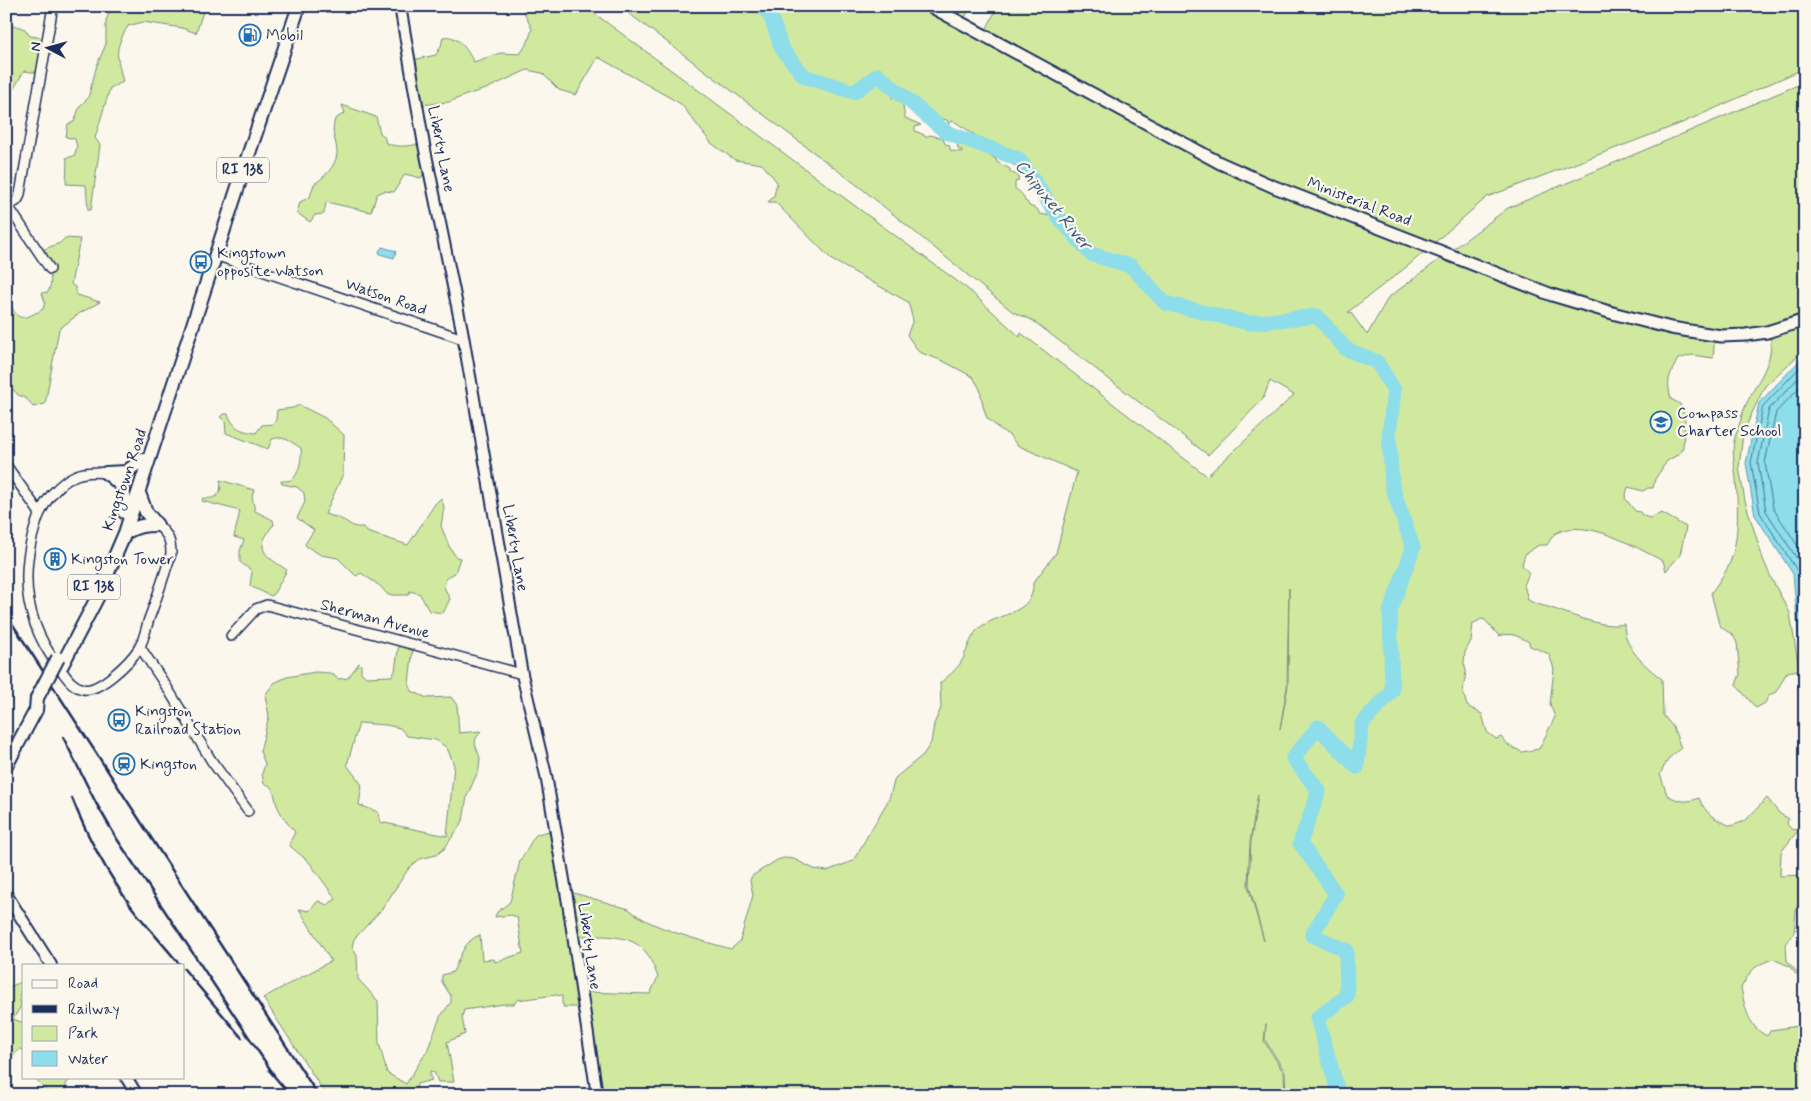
<svg xmlns="http://www.w3.org/2000/svg" width="1811" height="1101" font-family="Mynerve,sans-serif">
<rect width="100%" height="100%" fill="#fbf7ec"/>
<filter id="ink" filterUnits="userSpaceOnUse"><feTurbulence type="fractalNoise" baseFrequency=".02" numOctaves="2"/><feDisplacementMap in="SourceGraphic" scale="10" xChannelSelector="R" yChannelSelector="G"/><feConvolveMatrix kernelMatrix="1 2 1 2 8 2 1 2 1" color-interpolation-filters="sRGB"/></filter>
<g filter="url(#ink)">
<path fill="#d1e99f" stroke="#768c7e" fill-rule="evenodd" d="M117,6H205L196,33L182,28L143,22L128,26C113,51 117,55 123,82L110,88L95,138L100,145L91,210H88L86,185L66,184L67,161L66,158L74,156L77,147L75,139L66,137L68,124L74,122L80,106L88,98L97,65L106,44V20L112,7Z
M521,6H582L591,11L969,290L1020,337L1021,333L1207,476L1294,395L1270,381L1263,399L1208,455L1032,320L1013,312L861,188L619,6H972L961,23L984,34L998,6H1805V68L1682,123L1487,197L1409,265L1348,312L1351,313L1367,335L1388,298L1508,208L1805,82V349L1765,386L1751,415L1743,434L1739,467L1745,501L1763,559L1772,580L1790,613L1799,670L1787,672L1776,692L1769,695L1765,703L1756,708L1736,685L1740,674L1737,643L1733,635L1722,628L1719,624L1711,593C1717,585 1723,576 1728,567C1740,541 1738,508 1736,480C1735,467 1732,454 1734,441C1736,433 1740,424 1742,415C1751,386 1776,366 1770,334L1715,336L1713,358L1692,355L1678,359C1669,376 1666,380 1671,399L1680,404L1685,416L1683,447L1679,454L1667,461L1655,479L1653,488H1648L1643,491L1628,487L1625,498L1635,511L1640,512L1642,515L1649,518L1662,513L1686,527L1680,555L1666,571L1663,561C1635,547 1587,517 1556,533C1552,535 1550,541 1547,545H1539L1525,554L1522,565L1529,573L1524,585L1528,600C1539,606 1544,605 1554,609C1572,615 1605,629 1624,624C1624,648 1644,665 1662,679L1663,715L1673,727L1681,748L1669,758L1660,774L1667,795C1680,802 1685,803 1699,798C1705,814 1716,820 1731,826L1745,821L1767,798L1779,813L1788,819L1787,824L1792,830L1800,828L1781,852L1780,876L1805,875V899L1799,903L1796,910L1794,933L1786,944L1787,961L1799,974H1796L1789,966L1773,959C1753,966 1751,970 1741,988C1745,1007 1748,1027 1767,1036L1771,1030L1805,1025V1095H1286L1285,1072L1265,1040L1266,1024L1264,1041L1284,1073L1285,1095H596L581,1007H563L564,1005L562,1004V996L556,995L517,1000L514,1004H504L464,1010L462,1017L465,1034L447,1042L454,1082H438L434,1072L430,1071V1077L432,1080L417,1084L415,1095H326L263,998L331,961L299,909L309,911L318,901L327,905L336,899L309,862L290,846V842L295,832C288,824 279,813 276,802C275,797 274,791 271,787C268,784 267,785 264,784L262,774L265,764L260,751L269,716L265,695L274,683L287,677L315,672L330,673L339,679L348,678L359,663L361,665V672L366,677L392,676L395,671L399,642L413,646L409,684L412,691L427,698L451,697L457,705L459,733L481,731L476,738L475,744L480,758L479,769L467,796L463,821L444,849L436,855L420,859L409,868L382,909L354,939L352,947L357,956L358,979L378,1001L379,1043L387,1073L406,1084L427,1051L440,1017L451,1002V996L442,982V975L453,972C460,958 464,940 480,935L482,960L494,959L495,962L523,953L517,917L511,915L495,917L497,912L510,902L520,861L534,837L537,834L554,830L567,891L629,909C649,928 703,941 731,949L740,941L753,895L750,880L752,876L777,860L784,858L794,859L814,869L827,871L853,861L889,799L895,778L923,755L931,743L934,724L941,708L940,683C947,677 955,671 960,664C967,653 969,639 978,629C996,613 1035,615 1033,583L1056,553L1077,472L1017,445L1010,436L997,427L987,418L983,406L980,389L973,377L943,361L919,352L907,335L913,320L908,302L832,260L775,202H768L774,196L777,182L762,164L735,160L711,143L681,104L598,57L576,95L559,90L542,73L527,70L486,89L469,94L449,102L420,105L412,60L436,55L441,46L443,37C459,34 467,51 474,62L500,53L520,54L528,42L532,29ZM890,81C898,84 909,89 912,97L918,99C923,110 935,118 947,120L949,124L951,121L957,123L990,145L1008,162L1022,170L1033,186L1062,215L1063,218L1061,221L1052,219L1051,216L1040,214L1037,209L1029,206L1028,203L1025,201C1024,196 1020,191 1015,189V182L1018,181L1019,176L1010,172V169L997,162L996,159L974,147L973,144L957,141L958,149L962,150V152L951,151L949,145L945,144L943,138L930,135L925,137L924,135L915,131V127L921,125L905,118L902,101L892,99L893,89L888,86ZM1289,588L1288,686L1280,729L1287,687ZM1481,619L1485,620L1499,636C1511,632 1518,636 1529,642L1530,646L1549,654L1554,669L1550,704L1555,717L1539,749L1522,752L1508,745L1501,737L1496,739L1487,732L1482,714L1467,706L1463,692L1466,671L1464,663L1465,652L1471,641L1473,624ZM359,723L386,725L400,728L407,736L436,740L447,748L454,765L447,836L380,822L378,812L359,805L362,785L347,765ZM1258,794L1251,841L1249,885L1264,941L1248,886L1250,842ZM573,936C598,937 632,931 648,955C652,962 655,970 658,977L650,994L581,992Z
M17,26L25,29L30,36L45,38L41,73L24,71L6,102V27Z
M342,105L376,117L380,133L384,136L386,143C398,149 413,145 426,143L429,164L421,178L405,174L394,192L384,191L377,194L371,212L326,202L324,214L315,215L310,222L297,213L300,202L310,197L314,184C323,179 336,166 337,154C337,139 330,136 335,119L345,113Z
M65,238L80,239L71,284L75,287L77,295L100,302L80,313L59,329L45,404L33,407C29,400 25,397 18,395L14,390L6,388V294C17,319 17,324 43,309L45,302L42,293L48,292C55,278 47,265 42,250L60,243Z
M299,405L325,418L344,435L343,474L325,514C331,516 337,517 343,520C352,524 351,528 363,527L367,532L408,545L435,504L441,498L444,507L441,526L449,546L456,557L460,558L455,573L446,578L444,587L450,599L443,613L429,611L420,594L410,591L408,595H388L380,586L361,573L356,576L338,558L321,555L306,546L305,544L314,530L297,518L305,502L304,493L297,487L282,484L281,481C285,481 291,481 294,478C300,470 302,457 301,448C291,442 284,435 272,439L268,449L226,433L225,421L220,417L223,414H228C234,429 241,431 256,433L262,425L273,424L276,420L277,410L293,408Z
M220,480L254,490L252,496L255,511L273,520L274,525L272,526C269,531 263,539 263,545C262,556 280,565 287,570L273,595L271,596L250,586L252,571L240,562V551L244,540L234,537L240,511L202,501L203,498C216,500 223,494 220,480Z
M24,979V989L19,995L21,1006L13,1019L24,1023V1050L20,1049L6,1062V988L22,982Z
M35,1077H74C63,1084 67,1085 64,1095C48,1095 44,1090 35,1077Z"/>
<path fill="#8dddea" stroke="#5f97b2" d="M382,247L396,251L394,258L380,254L379,251Z
M1805,355V683L1802,674L1793,574L1755,515L1746,463L1759,403Z"/>
<g fill="none" stroke-linecap="round" stroke-linejoin="round">
<path stroke="#497596" stroke-width="1" d="M1805,362L1763,406L1751,463L1760,513L1798,572L1805,647
M1805,371L1769,409L1758,463L1766,511L1803,568L1805,574
M1805,382L1776,412L1765,463L1773,508L1805,557"/>
<path stroke="#8dddea" stroke-width="15" d="M761,6L770,15L782,49L804,76L854,92L878,75L946,132L1019,159L1057,215L1091,254L1131,266L1165,303L1248,323L1317,316L1346,349L1377,362L1394,390L1389,436L1392,486L1413,548L1390,612L1392,691L1362,724L1357,767L1318,727L1293,758L1319,791L1300,843L1336,894L1312,935L1346,950L1347,996L1317,1018L1339,1095"/>
<g stroke="#1b2f5e" stroke-width="12">
<path id="minor" d="M6,203L50,269
M7,204C15,203 18,202 20,194L53,6
M215,255L463,339
M6,465L39,512
M106,473C81,470 69,475 52,494C40,509 37,519 32,538C20,585 29,628 59,667C66,676 71,686 83,689C99,693 131,661 139,648C144,640 146,628 149,619C157,598 164,576 171,554C171,540 168,534 157,525
M231,636L256,609L267,605L522,674
M140,647L168,689L211,760L248,811"/>
</g>
<g stroke="#1b2f5e" stroke-width="14">
<path id="tertiary" d="M400,6L424,145L462,330L522,674L546,775L569,909L597,1095
M6,894L51,965
M126,1077L137,1095"/>
</g>
<g stroke="#1b2f5e" stroke-width="15">
<path id="secondary" d="M930,6L1220,163L1272,186L1552,295L1616,314L1671,328L1721,336L1746,335L1767,332L1805,320"/>
</g>
<g stroke="#1b2f5e" stroke-width="16">
<path id="primary" d="M106,473C124,485 126,491 124,512
M106,473L126,472L142,460
M139,493L146,512L157,525
M125,533C136,526 144,525 157,525
M62,665L97,598L125,533L247,159L299,6
M6,766L36,710"/>
</g>
<use href="#minor" stroke="#fbf7ec" stroke-width="9"/>
<use href="#tertiary" stroke="#fbf7ec" stroke-width="10"/>
<use href="#secondary" stroke="#fbf7ec" stroke-width="11"/>
<use href="#primary" stroke="#fbf7ec" stroke-width="12"/>
<path stroke="#1b2f5e" stroke-width="2.5" d="M6,614L318,1095
M63,737L96,803L117,839L274,1075
M72,798C87,836 107,873 131,906C146,926 164,945 180,965
M184,969L242,1038
M269,1070L290,1095"/>
<g stroke="#1b2f5e" stroke-width="16" stroke-linecap="butt">
<path id="primary-bridge" d="M36,710L37,698L58,658"/>
</g>
<use href="#primary-bridge" stroke="#fbf7ec" stroke-width="12"/>
</g>
</g>
<defs>
<g id="fuel-ring" transform="scale(1.125)"><circle r="9.5" fill="#fbf7ec" stroke="#1f6fb2" stroke-width="1.5"/><path d="M-5.5-6h7V0h2V4h1.3V-2.5L3-4.5l.8-.8L6-3V5H2.5V1h-1V6h-7ZM-4.2-4.7v3.2H.2V-4.7Z" fill="#1f6fb2"/></g>
<g id="bus-ring" transform="scale(1.125)"><circle r="9.5" fill="#fbf7ec" stroke="#1f6fb2" stroke-width="1.5"/><path d="M-5-6H5V4H4V6H2V4H-2V6H-4V4H-5ZM-3.5-4V0h7V-4ZM-3.5 1.2v1.5H-2V1.2ZM2 1.2v1.5H3.5V1.2Z" fill="#1f6fb2"/></g>
<g id="school-ring" transform="scale(1.125)"><circle r="9.5" fill="#fbf7ec" stroke="#1f6fb2" stroke-width="1.5"/><path d="M0-5L7-2L0 1L-7-2ZM-4 1L0 2.5L4 1V4Q0 6-4 4Z" fill="#1f6fb2"/></g>
<g id="building-ring" transform="scale(1.125)"><circle r="9.5" fill="#fbf7ec" stroke="#1f6fb2" stroke-width="1.5"/><path d="M-4-6H4V6H1V3H-1V6H-4ZM-2.5-4.3h1.7v1.8h-1.7ZM.8-4.3h1.7v1.8H.8ZM-2.5-1h1.7V.8h-1.7ZM.8-1h1.7V.8H.8Z" fill="#1f6fb2"/></g>
<g id="station-ring" transform="scale(1.125)"><circle r="9.5" fill="#fbf7ec" stroke="#1f6fb2" stroke-width="1.5"/><path d="M-3-6H3Q5-6 5-4V2Q5 4 3 4L4.5 6H3L1.5 4h-3L-3 6H-4.5L-3 4Q-5 4-5 2V-4Q-5-6-3-6ZM-3.5-4v3h7v-3ZM-3.5 1v1.5H-2V1ZM2 1v1.5H3.5V1Z" fill="#1f6fb2"/></g>
</defs>
<g fill-rule="evenodd">
<use href="#fuel-ring" x="250" y="35"/>
<use href="#bus-ring" x="201" y="262"/>
<use href="#school-ring" x="1661" y="422"/>
<use href="#building-ring" x="55" y="559"/>
<use href="#bus-ring" x="119" y="720"/>
<use href="#station-ring" x="124" y="764"/>
</g>
<g text-anchor="middle" dominant-baseline="central" stroke-width="4.5" stroke-linejoin="round" paint-order="stroke">
<g fill="#fbf7ec" stroke="#5e6b89" stroke-width="1">
<rect x="217" y="157.5" width="52" height="25" rx="4"/>
<rect x="68" y="574.5" width="52" height="25" rx="4"/>
</g>
<g font-size="15" font-weight="bold" fill="#1b2f5e">
<text x="243" y="170">RI 138</text>
<text x="94" y="587">RI 138</text>
</g>
<g font-size="16" fill="#1b2f5e" stroke="#fbf7ec" text-anchor="start">
<text x="266" y="35">Mobil</text>
<text x="217" y="253">Kingstown<tspan x="217" dy="18">opposite Watson</tspan></text>
<text x="1677" y="413">Compass<tspan x="1677" dy="18">Charter School</tspan></text>
<text x="71" y="559">Kingston Tower</text>
<text x="135" y="711">Kingston<tspan x="135" dy="18">Railroad Station</tspan></text>
<text x="140" y="764">Kingston</text>
</g>
<g font-size="16" fill="#1b2f5e" stroke="#fbf7ec">
<text transform="translate(441 149) rotate(79)">Liberty Lane</text>
<text transform="translate(1359 202) rotate(21)">Ministerial Road</text>
<text transform="translate(386 297) rotate(19)">Watson Road</text>
<text transform="translate(125 480) rotate(-71)">Kingstown Road</text>
<text transform="translate(515 548) rotate(80)">Liberty Lane</text>
<text transform="translate(375 619) rotate(15)">Sherman Avenue</text>
<text transform="translate(589 946) rotate(82)">Liberty Lane</text>
</g>
<g font-size="18" font-style="italic" fill="#385a81" stroke="#fbf7ec">
<text transform="translate(1053 205) rotate(51)">Chipuxet River</text>
</g>
</g>
<rect width="1811" height="1101" fill="none" stroke="#fbf7ec" stroke-width="25"/>
<rect x="12" y="12" width="1786" height="1076" fill="none" stroke="#1b2f5e" stroke-width="2" filter="url(#ink)"/>
<rect x="22" y="964" width="162" height="115" fill="#fbf7ec" stroke="#a1a7b3"/>
<rect x="32" y="980" width="25" height="8" fill="#fbf7ec" stroke="#a1a7b3"/>
<text x="68" y="988" font-size="15" fill="#1b2f5e">Road</text>
<rect x="32" y="1005" width="25" height="8" fill="#1b2f5e" stroke="#a1a7b3"/>
<text x="68" y="1014" font-size="15" fill="#1b2f5e">Railway</text>
<rect x="32" y="1026" width="25" height="15" fill="#d1e99f" stroke="#a1a7b3"/>
<text x="68" y="1038" font-size="15" fill="#1b2f5e">Park</text>
<rect x="32" y="1051" width="25" height="15" fill="#8dddea" stroke="#a1a7b3"/>
<text x="68" y="1064" font-size="15" fill="#1b2f5e">Water</text>
<g transform="translate(48 48) rotate(276)" stroke="#fbf7ec" stroke-width="4" paint-order="stroke">
<path d="M0-4L9 19L0 12L-9 19Z" fill="#1b2f5e"/>
<text y="-8" font-size="14" font-weight="bold" text-anchor="middle" fill="#1b2f5e">N</text>
</g>
</svg>
